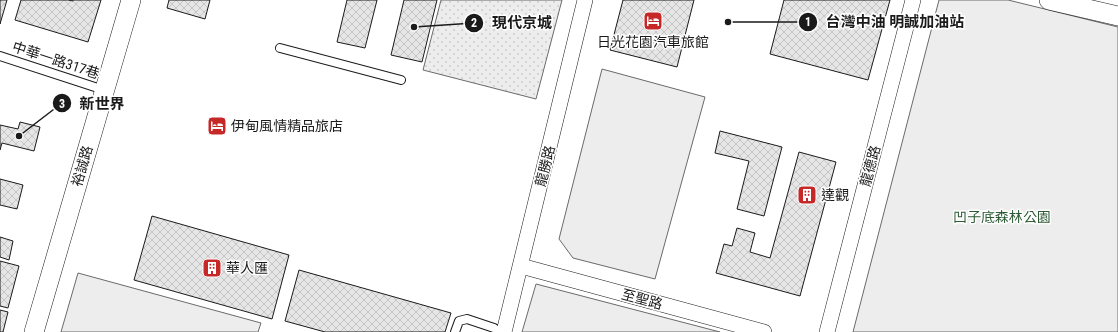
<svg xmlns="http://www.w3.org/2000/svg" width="1118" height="332" font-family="'Roboto Condensed','Noto Sans TC',sans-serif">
<defs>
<pattern id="grass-dots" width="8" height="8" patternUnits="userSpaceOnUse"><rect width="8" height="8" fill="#ededed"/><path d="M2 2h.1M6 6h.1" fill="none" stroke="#cbcbcb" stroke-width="1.8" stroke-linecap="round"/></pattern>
<pattern id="building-cross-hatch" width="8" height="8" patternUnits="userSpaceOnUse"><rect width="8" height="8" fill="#e6e6e6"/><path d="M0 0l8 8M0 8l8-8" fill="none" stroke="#c5c5c5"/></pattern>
</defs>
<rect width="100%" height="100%" fill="#fff"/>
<path fill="url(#grass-dots)" stroke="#6a6a6a" d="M441,0H562L536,99L423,70Z"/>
<path fill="#ededed" stroke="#6a6a6a" d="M939,0H1008L1118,27V332H853Z
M602,69L705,97L655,279L573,258L559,239Z
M78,273L261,323L258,332H61Z
M536,284L720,332H522Z"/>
<path fill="url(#building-cross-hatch)" stroke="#1a1a1a" d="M0,0H7L0,24Z
M21,0H68L73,1V0H101L88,42L15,20Z
M169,0H210L205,19L167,8Z
M347,0H377L365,48L337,42Z
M404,0H437L422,62L391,55Z
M623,0H694L677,67L610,50Z
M784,0H890L868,80L770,54Z
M20,122L40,127L34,151L2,143L0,150V125L18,129Z
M720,131L782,147L764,216L737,209L749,161L715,153Z
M799,152L836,162L800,296L716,273L724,244L732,246L737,228L755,233L750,252L770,258Z
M0,179L23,185L17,209L0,205Z
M152,216L289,255L272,319L134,280Z
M0,237L13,241L9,260L0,257Z
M0,261L19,266L8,308L0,306Z
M299,270L451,313L445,332H325L285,321Z
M0,310L8,312L3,332H0Z"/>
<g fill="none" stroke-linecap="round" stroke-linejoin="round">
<g stroke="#1a1a1a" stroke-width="10">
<path id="service" d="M280,48L401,80
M0,56L104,90
M455,332L459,321L467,319L494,328L499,332"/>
</g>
<g stroke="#1a1a1a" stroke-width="16">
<path id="minor" d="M521,266L764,332
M504,332L585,0
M827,332L913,0"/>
</g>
<g stroke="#1a1a1a" stroke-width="20">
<path id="tertiary" d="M1049,0L1118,16
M34,332L131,0"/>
</g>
<use href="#service" stroke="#fff" stroke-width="8"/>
<use href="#minor" stroke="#fff" stroke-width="15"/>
<use href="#tertiary" stroke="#fff" stroke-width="19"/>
</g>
<defs>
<g id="hotel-square" transform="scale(1)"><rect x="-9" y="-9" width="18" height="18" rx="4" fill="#c62828" stroke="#fff"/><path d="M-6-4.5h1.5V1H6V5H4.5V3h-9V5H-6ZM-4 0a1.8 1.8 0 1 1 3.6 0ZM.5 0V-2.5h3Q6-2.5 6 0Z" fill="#fff"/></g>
<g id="building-square" transform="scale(1)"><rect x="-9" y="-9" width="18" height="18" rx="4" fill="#c62828" stroke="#fff"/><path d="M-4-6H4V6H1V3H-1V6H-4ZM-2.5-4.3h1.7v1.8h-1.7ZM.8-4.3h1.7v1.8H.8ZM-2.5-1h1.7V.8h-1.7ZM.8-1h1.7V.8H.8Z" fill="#fff"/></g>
</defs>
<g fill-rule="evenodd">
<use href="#hotel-square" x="653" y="21"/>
<use href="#hotel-square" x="217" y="126"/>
<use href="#building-square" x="807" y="195"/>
<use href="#building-square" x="212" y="268"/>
</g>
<g text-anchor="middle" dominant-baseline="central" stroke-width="3" stroke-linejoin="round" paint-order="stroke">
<g font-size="14" fill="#1a1a1a" stroke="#fff" text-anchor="start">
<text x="653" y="42" text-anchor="middle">日光花園汽車旅館</text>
<text x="231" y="126">伊甸風情精品旅店</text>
<text x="821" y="195">達觀</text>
<text x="226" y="268">華人匯</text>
</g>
<g font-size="14" fill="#1a1a1a" stroke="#fff">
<text transform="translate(56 60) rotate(18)">中華一路317巷</text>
<text transform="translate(82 166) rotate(-74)">裕誠路</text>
<text transform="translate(545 166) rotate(-76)">龍勝路</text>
<text transform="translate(870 166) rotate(-75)">龍德路</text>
<text transform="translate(642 299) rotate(15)">至聖路</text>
</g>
<g font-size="14" fill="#2b5a34" stroke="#fff">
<text x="1002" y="217">凹子底森林公園</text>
</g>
</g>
<path fill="none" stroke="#1a1a1a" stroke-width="1.5" d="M728 22L808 22M414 27L474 23M19 136L62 103"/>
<g fill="#1a1a1a" stroke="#fff" stroke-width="1.5">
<circle cx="728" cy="22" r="4"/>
<circle cx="414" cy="27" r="4"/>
<circle cx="19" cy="136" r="4"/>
<circle cx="808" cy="22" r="10"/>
<circle cx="474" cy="23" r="10"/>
<circle cx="62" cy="103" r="10"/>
</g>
<g font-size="12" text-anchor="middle" font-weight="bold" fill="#fff">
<text x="808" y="26">1</text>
<text x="474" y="27">2</text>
<text x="62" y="108">3</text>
</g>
<g font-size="15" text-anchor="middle" font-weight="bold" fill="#1a1a1a" stroke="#fff" stroke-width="3" stroke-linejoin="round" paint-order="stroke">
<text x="895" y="27">台灣中油 明誠加油站</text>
<text x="522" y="28">現代京城</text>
<text x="102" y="109">新世界</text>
</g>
</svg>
